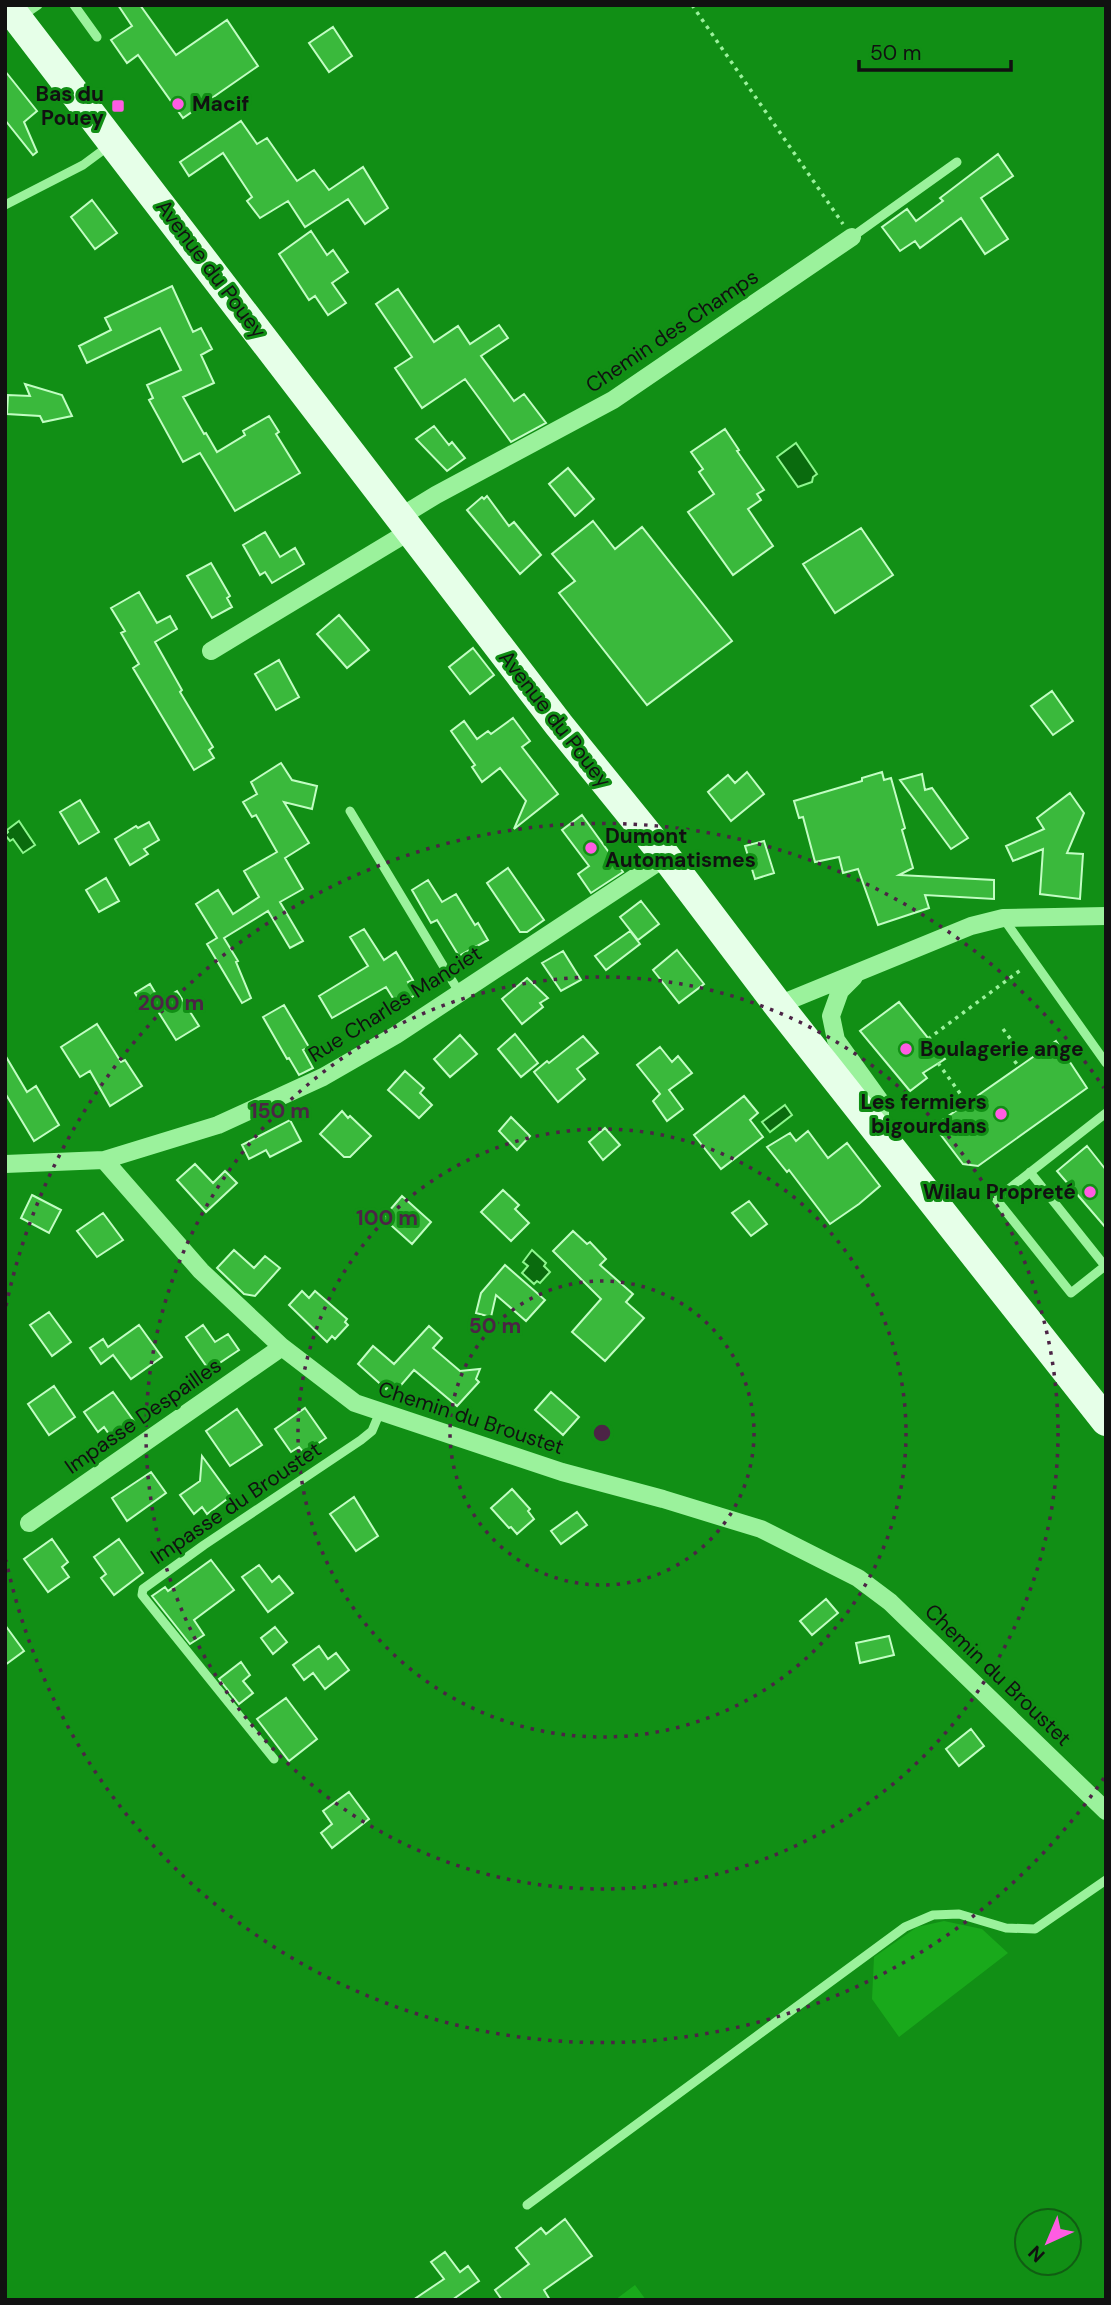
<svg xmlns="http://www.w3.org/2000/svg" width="1111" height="2305" font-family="'DM Sans',sans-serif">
<rect width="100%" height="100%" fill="#118f15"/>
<path fill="#19a91b" d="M944,1921L982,1929L1008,1953L899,2037L872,1999L874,1957L917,1927Z
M635,2285L646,2300H615Z"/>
<path fill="#0a6b0e" stroke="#8df68d" stroke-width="2" d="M796,443L817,474L813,477L812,482L798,487L777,457Z
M19,821L35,845L23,853L13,839L10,841L5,835L8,832L7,830Z
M785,1105L792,1115L770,1132L762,1122Z
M532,1250L546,1263L544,1266L550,1272L540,1283L537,1281L534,1284L522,1273L528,1266L523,1262Z"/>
<path fill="#3ab93c" stroke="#c2fdc3" stroke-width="2" d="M118,5H140L176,55L227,20L258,66L183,118L138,55L127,63L111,40L132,26Z
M333,27L352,56L329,72L309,43Z
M5,71L37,111L24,122L37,152L33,155L5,120Z
M241,121L257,144L267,138L297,181L314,170L329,190L363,167L388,208L365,224L348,199L305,227L288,201L260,218L247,201L252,197L223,153L189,176L180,162Z
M998,154L1013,176L981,198L1008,239L985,254L961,218L920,248L915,241L900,251L882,227L907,209L916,221L943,201L940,198Z
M92,200L117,233L95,249L71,217Z
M311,231L327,255L333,250L348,272L332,283L346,303L328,315L315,296L309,300L279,254Z
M172,286L193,332L201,328L212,349L201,355L214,383L183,397L204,434L206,433L217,452L245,435L243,431L269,416L279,432L276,434L300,473L235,511L200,453L183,462L149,400L153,398L147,385L181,370L160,328L87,363L79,346L111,330L105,318Z
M398,289L434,342L458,326L470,344L499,325L508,338L481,356L514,401L524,394L546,423L511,442L465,379L422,408L395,368L412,357L376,304Z
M25,384L62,395L72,416L43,422L40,416L7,414L8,395L30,396Z
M434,426L449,445L452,442L465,458L447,471L416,439Z
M725,429L739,450L737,451L764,490L757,494L761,500L748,509L773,546L733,575L688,512L714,494L699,472L703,469L691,452Z
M568,468L594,499L575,516L549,484Z
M487,496L509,526L514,522L541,555L520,574L467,510L482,497L484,499Z
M593,521L615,549L642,527L732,641L647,705L559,593L575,581L552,554Z
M861,528L893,575L835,613L803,564Z
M265,532L280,557L295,548L304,564L272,583L265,572L260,575L243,545Z
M211,563L230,596L227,598L232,607L212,618L187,576Z
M139,592L157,623L170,616L177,629L155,642L182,690L180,692L213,747L209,750L214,758L194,770L133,668L139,664L121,633L125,631L111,608Z
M339,615L369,650L347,668L317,634Z
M473,648L494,675L470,694L449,667Z
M279,660L299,697L276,710L255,674Z
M1052,691L1073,721L1053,735L1031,706Z
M513,718L530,741L522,747L558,794L514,829L526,801L500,768L482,782L472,767L475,765L451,731L464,721L477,739L488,731L491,734Z
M281,763L292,780L317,786L312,809L284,802L309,843L285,858L303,889L280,902L303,941L290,948L268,911L224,938L238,961L236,962L251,998L242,1003L207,944L217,938L196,904L218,890L233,914L259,897L244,871L277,852L256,815L252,817L243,802L257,794L251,782Z
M747,772L764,794L731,821L708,792L728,775L735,783Z
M882,772L884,780L891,778L905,828L902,830L913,868L899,875L994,880V899L925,895L929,908L878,925L858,869L843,873L839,857L815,862L803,817L799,818L794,801L862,781V778Z
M922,774L925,790L932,788L968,838L951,849L900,780Z
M1070,793L1084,813L1067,853L1083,854L1080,899L1040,894L1043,849L1013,861L1006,846L1044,829L1037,818Z
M80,800L99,832L79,844L60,812Z
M582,815L623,872L591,893L578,874L589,866L562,830Z
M149,822L159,840L144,849L148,854L130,865L115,839L136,826L138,828Z
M764,841L774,873L755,879L745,846Z
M508,868L544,920L527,932H520L487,883Z
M106,878L119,901L99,912L86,890Z
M428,880L442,902L456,894L475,925L478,923L488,940L459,956L437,920L431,923L412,890Z
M641,901L659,924L638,940L620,917Z
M364,929L384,960L396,952L413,980L408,982L415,995L398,1006L386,987L332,1018L319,996L368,966L350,937Z
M630,931L640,944L606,970L595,956Z
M677,950L704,984L679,1003L653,970Z
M563,951L581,980L561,991L542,963Z
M527,978L548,998L540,1003L543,1007L522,1024L502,999Z
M150,984L160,1001L177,991L199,1026L176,1040L154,1005L145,1010L135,993Z
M899,1002L945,1059L923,1073L927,1078L910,1091L860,1031Z
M284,1005L309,1047L303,1050L313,1068L299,1075L289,1058L287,1059L263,1017Z
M97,1024L121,1062L125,1060L142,1086L110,1106L90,1071L80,1077L61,1047Z
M515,1034L538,1063L521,1077L498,1049Z
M460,1035L477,1054L450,1077L434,1059Z
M583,1036L598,1053L577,1069L585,1079L558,1102L534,1072L547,1061L549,1063Z
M1056,1041L1087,1088L978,1166L963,1164L934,1126Z
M660,1047L672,1062L678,1056L692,1073L669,1090L683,1109L667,1121L653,1101L660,1094L637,1065Z
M5,1055L27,1092L36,1086L59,1125L34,1141L5,1093Z
M405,1071L424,1088L420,1093L432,1105L419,1118L388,1090Z
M744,1096L758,1113L750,1120L763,1137L721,1169L694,1135Z
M342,1111L348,1118L350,1116L371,1136L350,1157H344L320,1134Z
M511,1117L530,1136L517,1150L499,1131Z
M290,1120L301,1141L270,1157L266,1150L249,1159L242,1145Z
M605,1128L620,1145L603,1160L589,1142Z
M808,1131L828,1158L847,1143L880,1186L859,1204L830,1224L789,1170L787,1172L767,1147L790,1133L796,1141Z
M1087,1146L1106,1170V1228L1057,1171Z
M195,1164L213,1183L225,1171L237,1183L206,1212L177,1180Z
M503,1190L519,1205L515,1209L529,1223L511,1241L481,1212Z
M32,1195L61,1210L49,1233L21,1218Z
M402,1196L431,1222L412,1244L383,1218Z
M749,1201L767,1224L751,1236L732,1213Z
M103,1213L123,1240L97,1257L77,1231Z
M573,1231L587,1244L590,1242L606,1259L600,1265L633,1294L626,1302L644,1318L605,1361L572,1332L601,1299L553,1251Z
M234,1250L254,1268L265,1256L280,1268L255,1296L244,1294L217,1268Z
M505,1265L545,1300L526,1321L496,1295L491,1317L476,1313L481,1293Z
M302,1291L309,1298L315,1291L347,1319L345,1322L348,1325L335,1339L332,1336L327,1342L289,1305Z
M49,1312L71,1342L52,1356L30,1325Z
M139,1325L162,1357L131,1379L113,1355L101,1364L90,1348L103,1339L108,1347Z
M203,1325L215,1342L228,1334L239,1350L209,1370L186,1337Z
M429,1326L442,1338L433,1348L460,1371L480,1369L476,1379L479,1382L457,1406L414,1370L396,1391L389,1386L386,1389L358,1364L373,1346L394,1364Z
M54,1386L75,1417L49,1435L28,1404Z
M113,1392L134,1421L111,1437L104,1427L98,1432L84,1412Z
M551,1392L579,1417L563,1435L535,1410Z
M305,1408L326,1438L304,1453L299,1447L291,1452L275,1429Z
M237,1409L262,1445L230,1466L206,1431Z
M202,1456L231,1496L207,1514L202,1507L194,1514L180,1495L200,1481Z
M151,1472L166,1493L127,1521L112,1498Z
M512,1489L530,1509L528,1511L534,1519L517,1534L511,1527L509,1528L491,1508Z
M354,1497L378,1536L356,1551L330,1514Z
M577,1512L587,1525L561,1544L551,1531Z
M52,1539L68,1562L62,1567L69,1577L48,1592L24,1559Z
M119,1539L143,1573L114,1595L101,1578L106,1574L94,1557Z
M211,1560L234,1590L194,1620L204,1635L190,1644L152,1596L165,1587L168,1591Z
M259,1565L272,1582L279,1576L293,1593L268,1612L242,1577Z
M826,1599L838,1613L812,1635L800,1621Z
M5,1625L24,1651L5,1665Z
M275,1627L287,1642L273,1654L261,1638Z
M889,1636L894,1655L860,1663L856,1643Z
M319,1646L328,1659L336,1653L349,1670L325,1689L313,1673L304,1680L293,1665Z
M241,1662L250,1675L243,1681L253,1693L239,1704L219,1679Z
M286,1698L317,1739L289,1761L257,1719Z
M971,1729L984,1746L959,1766L946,1749Z
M349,1792L369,1819L332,1848L321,1833L332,1824L323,1811Z
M565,2219L592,2256L544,2290L550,2300H502L495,2290L529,2264L516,2248L541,2228L546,2234Z
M445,2252L460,2272L468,2266L479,2281L452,2300H413L444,2279L431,2262Z"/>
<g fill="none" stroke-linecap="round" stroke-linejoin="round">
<path stroke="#9bf29c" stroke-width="3.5" stroke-dasharray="3.5 5" stroke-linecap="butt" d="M692,5L843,224
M1003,1029L1015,1045L1007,1051L1019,1067
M928,1039L1022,969
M938,1063L967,1103"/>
<path stroke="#9bf29c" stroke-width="9" d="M74,5L97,37
M22,16L38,5
M5,205L83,165L110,145
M852,237L957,162
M350,811L459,992
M1003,918L1106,1063
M1030,1172L1105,1266L1071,1293L996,1199L1106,1113
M274,1759L158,1615L142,1595L143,1589L204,1545L361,1440L372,1431L380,1412
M527,2205L905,1927L933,1915L959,1914L1006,1928L1035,1929L1106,1880"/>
<path stroke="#9bf29c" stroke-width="18" d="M400,517L436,495L613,400L852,237
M211,651L410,531
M854,977L840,991L831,1016L836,1040L880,1101V1134
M778,1005L971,926L1003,918L1106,916
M104,1160L201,1271L282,1347L355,1403L562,1472L663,1499L761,1529L858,1578L890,1602L1106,1811
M5,1164L104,1160L218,1125L323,1077L396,1035L666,857
M29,1523L282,1347"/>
<path stroke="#e6ffe8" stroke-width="30" d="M7,5L559,725L666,857L778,1005L1106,1421"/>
</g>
<g fill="none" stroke="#4c2446" stroke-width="3.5" stroke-dasharray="3.5 7">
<circle cx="602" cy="1433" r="152"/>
<circle cx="602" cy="1433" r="304"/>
<circle cx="602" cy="1433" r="456"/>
<path d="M1104 1778A609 609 0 0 1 6 1560M6 1306A609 609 0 0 1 1104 1088"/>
</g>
<g fill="#ff5ce3" stroke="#118f15" stroke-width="2.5">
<circle cx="178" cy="104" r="7"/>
<rect x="111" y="99" width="14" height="14" rx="3.5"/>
<circle cx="591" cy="848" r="7"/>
<circle cx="906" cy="1049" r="7"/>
<circle cx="1001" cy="1114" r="7"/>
<circle cx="1090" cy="1192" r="7"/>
</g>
<g text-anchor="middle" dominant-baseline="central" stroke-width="6" stroke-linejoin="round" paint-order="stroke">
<g font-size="21" font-weight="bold" fill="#111" stroke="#118f15" text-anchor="end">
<text x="104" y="94">Bas du<tspan x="104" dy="24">Pouey</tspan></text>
<text x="192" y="104" text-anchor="start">Macif</text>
<text x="605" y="836" text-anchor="start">Dumont<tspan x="605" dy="24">Automatismes</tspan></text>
<text x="920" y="1049" text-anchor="start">Boulagerie ange</text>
<text x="987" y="1102">Les fermiers<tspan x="987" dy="24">bigourdans</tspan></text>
<text x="1076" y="1192">Wilau Propreté</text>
</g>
<g font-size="21" fill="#111" stroke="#118f15">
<text transform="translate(211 269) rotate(53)">Avenue du Pouey</text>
<text transform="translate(672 331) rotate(-34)">Chemin des Champs</text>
<text transform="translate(555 719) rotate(52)">Avenue du Pouey</text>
<text transform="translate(395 1004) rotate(-32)">Rue Charles Manciet</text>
<text transform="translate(143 1416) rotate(-35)">Impasse Despailles</text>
<text transform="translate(471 1418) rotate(18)">Chemin du Broustet</text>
<text transform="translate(236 1503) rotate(-34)">Impasse du Broustet</text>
<text transform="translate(998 1675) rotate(44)">Chemin du Broustet</text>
</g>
</g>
<circle cx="602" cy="1433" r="10" fill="#4c2446" stroke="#118f15" stroke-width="3.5"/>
<g font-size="21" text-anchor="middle" font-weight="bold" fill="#4c2446" stroke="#118f15" stroke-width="6" stroke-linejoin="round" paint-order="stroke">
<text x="171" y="1010">200 m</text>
<text x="280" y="1118">150 m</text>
<text x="387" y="1225">100 m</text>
<text x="495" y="1333">50 m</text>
</g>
<rect width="1111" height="2305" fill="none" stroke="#111111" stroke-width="14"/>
<g transform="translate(1048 2242) rotate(224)"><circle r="33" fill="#118f15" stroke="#115d13" stroke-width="2"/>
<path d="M0-5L12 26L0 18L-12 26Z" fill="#ff5ce3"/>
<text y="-10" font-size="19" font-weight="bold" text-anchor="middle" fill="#111111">N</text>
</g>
<path d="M859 60v10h152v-10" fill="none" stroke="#111111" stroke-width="3.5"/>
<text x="870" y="60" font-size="21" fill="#111111" stroke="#118f15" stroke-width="5" paint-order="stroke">50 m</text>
</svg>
